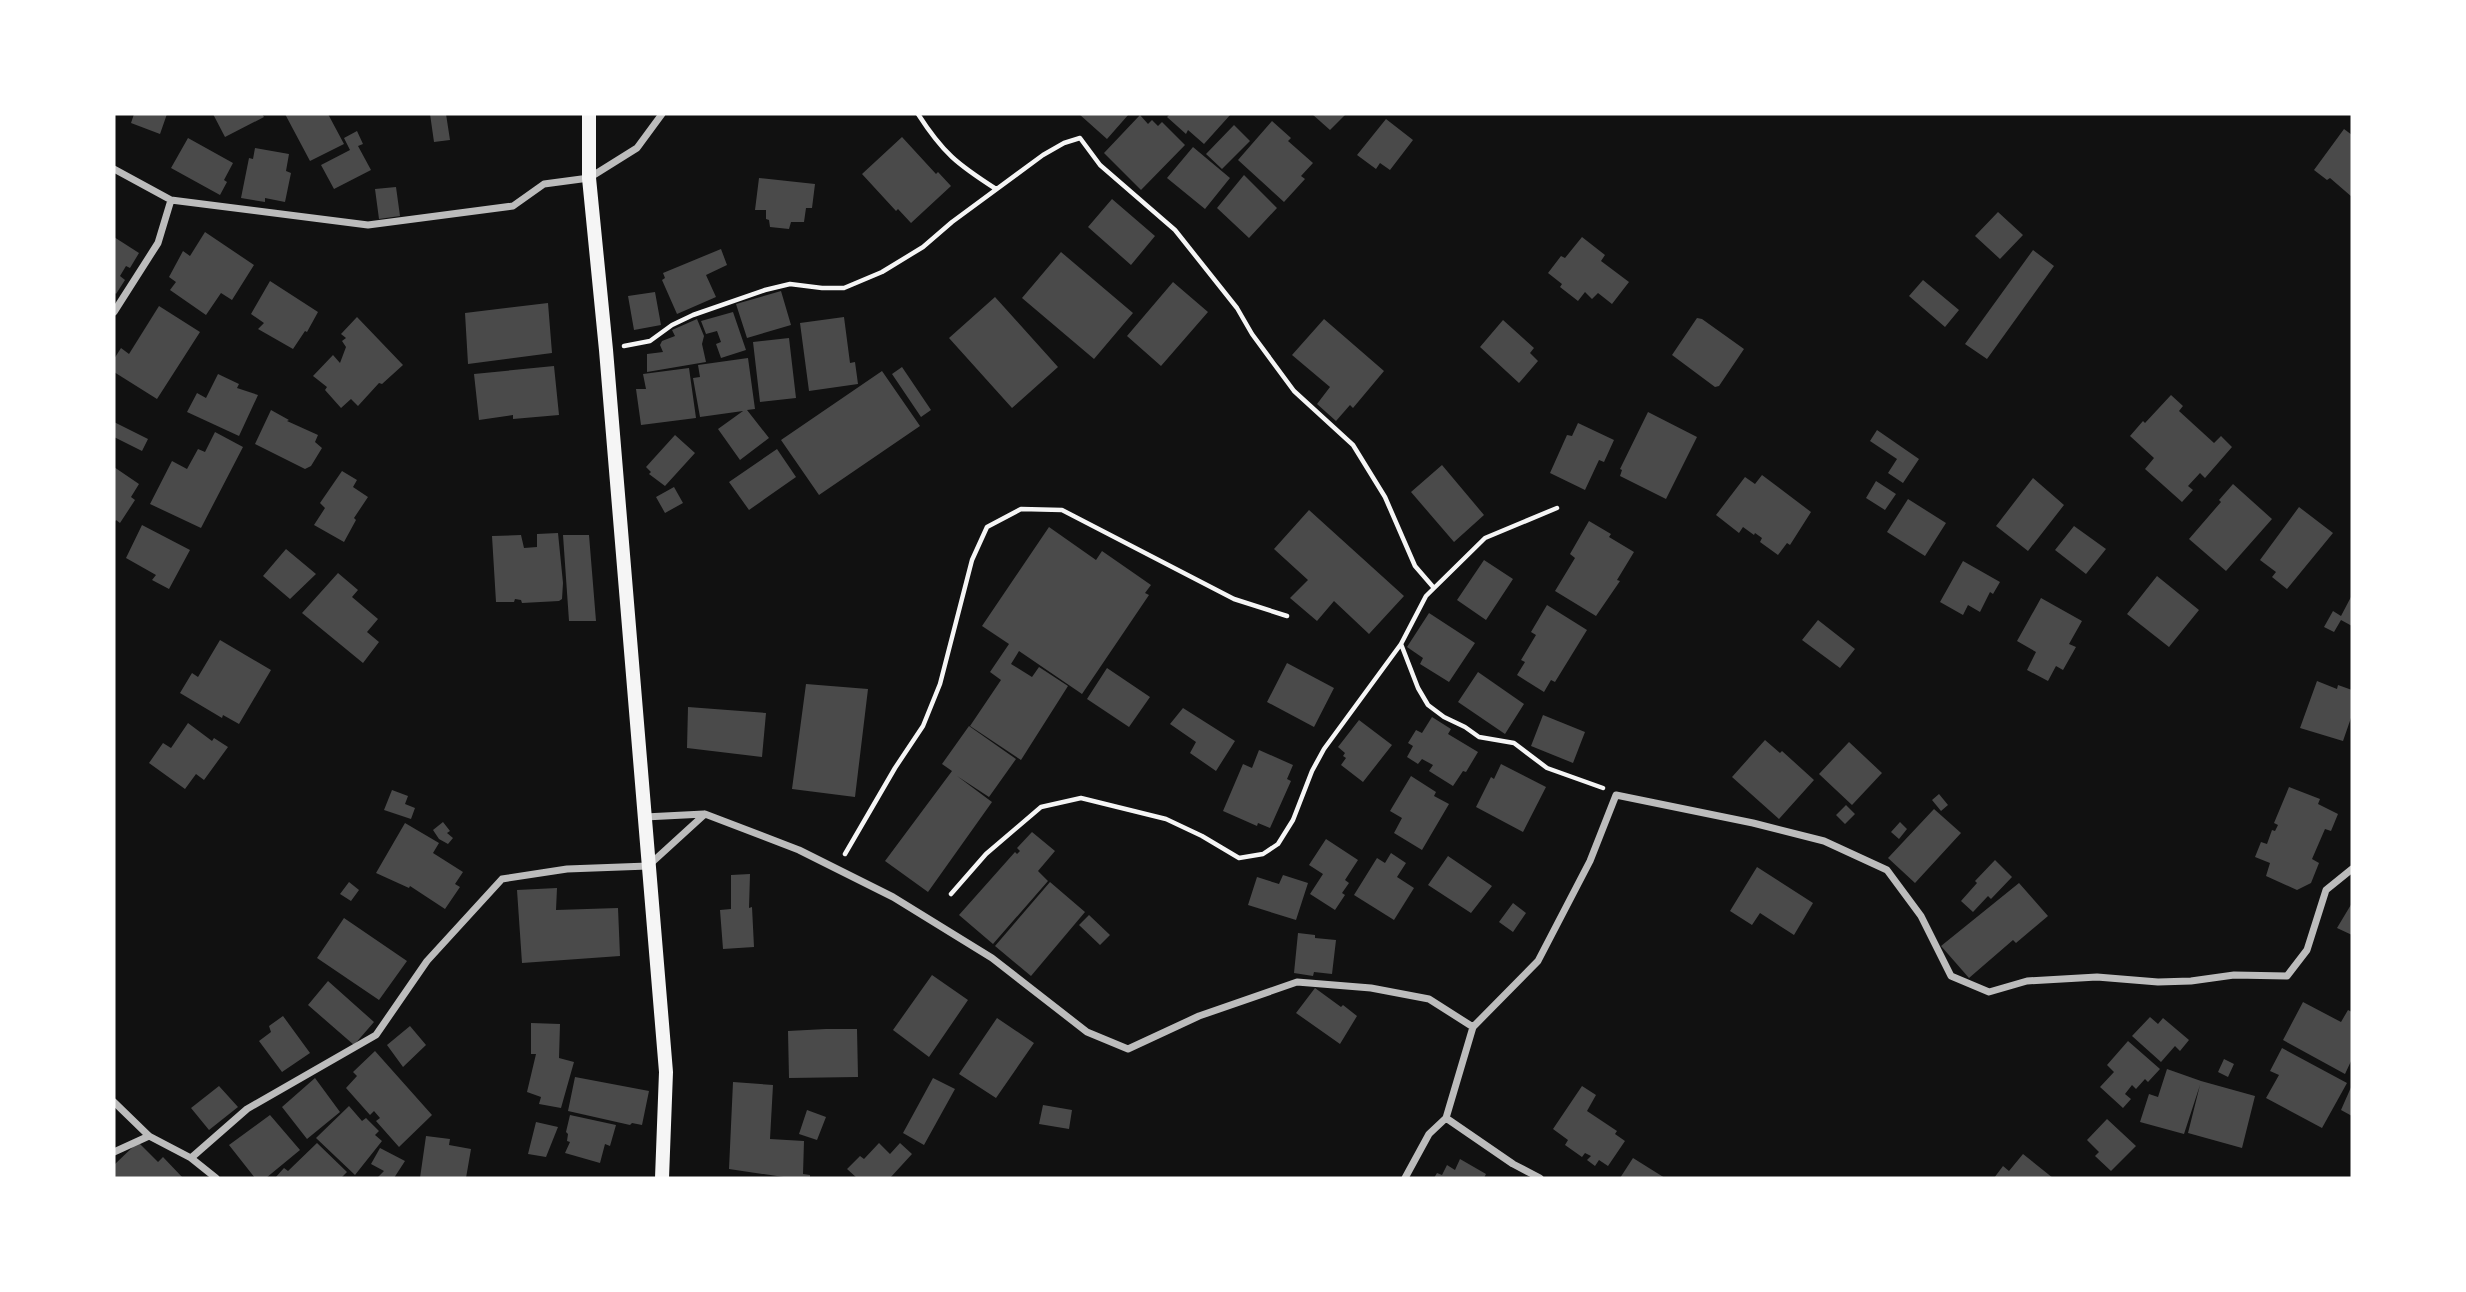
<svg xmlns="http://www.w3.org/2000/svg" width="2466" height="1292" font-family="'Noto Sans',sans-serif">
<rect width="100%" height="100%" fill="#111"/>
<path fill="#4a4a4a" d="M134,114H167L160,134L131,123Z
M213,114H262L264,117L225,137Z
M285,114H328L344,144L310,161Z
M430,114H446L450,140L434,142Z
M1079,114H1129L1107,139Z
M1170,114H1231L1204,144L1188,130L1186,134L1167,117Z
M1312,114H1346L1330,130Z
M1140,115L1148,124L1152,120L1158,126L1162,122L1185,145L1141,190L1104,153Z
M1386,119L1413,140L1390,170L1380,163L1376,169L1357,155Z
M1272,121L1291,138L1288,141L1313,163L1301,176L1305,179L1284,202L1238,160Z
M1234,125L1250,141L1222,169L1206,154Z
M2344,129L2352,135V197L2330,178L2327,180L2314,170Z
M357,131L363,144L358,146L371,170L334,189L321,165L350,150L344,138Z
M902,137L936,174L938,172L951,186L911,223L898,209L896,211L862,174Z
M188,138L233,163L224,180L227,182L220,195L171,168Z
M1193,147L1230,178L1205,209L1167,178Z
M255,148L289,154L286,171L291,173L285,202L265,198V202L241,198L249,158L253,159Z
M1244,175L1277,208L1249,238L1217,208Z
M759,178L815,184L812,208H806L804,222H791L789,229L770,227L769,220L766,219V210H755Z
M396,187L400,216L379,219L375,189Z
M1112,199L1155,236L1131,265L1088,227Z
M1998,212L2023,235L2000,259L1975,236Z
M205,232L254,265L232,300L221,293L206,315L170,290L176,282L169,277L183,251L190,256Z
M114,237L139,253L130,268L126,266L120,276L125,280L116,294L114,292Z
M1582,237L1605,255L1601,261L1629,282L1612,304L1598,293L1592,299L1585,292L1578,301L1560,287L1562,284L1548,273L1561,256L1565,258Z
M721,249L727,265L706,275L716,297L677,314L662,280L665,278L663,273Z
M2033,250L2054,266L1987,359L1965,344Z
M1061,252L1133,313L1094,359L1022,298Z
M1923,280L1959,310L1945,327L1909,296Z
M270,281L318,312L307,332L305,331L293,349L258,329L264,323L251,314Z
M1173,282L1208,312L1161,366L1127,336Z
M781,291L791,325L747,338L736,304Z
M655,292L661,325L634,330L628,296Z
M995,297L1058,367L1012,408L949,338Z
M548,303L552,353L468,364L465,313Z
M159,306L200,332L157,399L114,372V359L121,348L129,354Z
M733,312L746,350L721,358L716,344L721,342L717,331L706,334L701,321Z
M357,317L403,365L382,384L379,383L358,406L351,399L341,408L325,390L327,387L313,376L333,355L340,363L346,347L342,341L346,338L341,334Z
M844,317L850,363L855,362L858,384L809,391L800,323Z
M1697,318L1702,319L1744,349L1719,386L1715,387L1672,355Z
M697,319L704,336L702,344L706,362L647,372V354L663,352L660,345L662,341L675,336L672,330Z
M1324,319L1384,371L1353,408L1350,405L1336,421L1317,404L1330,387L1292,355Z
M1503,320L1534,348L1530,353L1538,361L1519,383L1480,347Z
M789,338L796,398L760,402L753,342Z
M748,358L755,409L747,410L769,438L740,460L718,429L743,411L700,417L693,378L700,377L698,365Z
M554,366L559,415L513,419V415L479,420L474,374Z
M902,367L931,410L921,417L892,374Z
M689,368L696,418L641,425L636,389H646L643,374Z
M882,371L920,426L819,495L781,440Z
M218,374L239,384L237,388L258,395L239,436L187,412L197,393L206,398Z
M2171,395L2183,406L2179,411L2214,443L2221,436L2232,447L2205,478L2200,473L2188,486L2193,490L2182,502L2145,469L2154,458L2130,436L2143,421L2145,423Z
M271,410L289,420L287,421L318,435L315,442L322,448L311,466L305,469L255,444Z
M1648,412L1697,437L1666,499L1620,476L1622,470L1620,469Z
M114,422L148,439L142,451L114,437Z
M1578,423L1614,440L1604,462L1599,460L1585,490L1550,473L1567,435L1572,436Z
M1877,430L1919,459L1903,483L1888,473L1897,459L1870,441Z
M215,432L243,447L201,528L150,504L172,461L187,469L198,449L205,452Z
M675,435L695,453L665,486L649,474L651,472L646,467Z
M777,449L796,477L749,510L729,482Z
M1442,465L1484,515L1454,542L1411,492Z
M114,467L139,484L131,497L135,500L120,523L116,520L114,523Z
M342,471L357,480L353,487L368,497L354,518L356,520L344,542L314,525L325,508L320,503Z
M1762,475L1811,512L1790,545L1787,543L1778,555L1760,542L1762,538L1755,533L1754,535L1743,527L1739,533L1716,515L1745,477L1755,484Z
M2033,478L2064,505L2028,551L1996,526Z
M1876,481L1896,494L1885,510L1866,498Z
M2233,484L2272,519L2226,571L2189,539L2221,502L2219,500Z
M674,487L683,503L665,513L656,497Z
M1908,499L1946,523L1925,556L1887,532Z
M2299,507L2333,533L2287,589L2272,577L2276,572L2260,560Z
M1309,510L1404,596L1369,634L1334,601L1317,621L1290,598L1308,580L1274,549Z
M1589,521L1611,534L1609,537L1634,552L1617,580L1620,581L1596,616L1555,591L1575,558L1570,554Z
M142,525L190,550L169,589L152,580L156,575L126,558Z
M2074,526L2106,549L2086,574L2055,550Z
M1049,527L1096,560L1102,551L1151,585L1145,593L1149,595L1082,694L1019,651L1011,664L1032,677L1039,667L1068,686L1021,760L970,726L1001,680L990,672L1009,644L982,626Z
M558,533L563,583L562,599L559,601L522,603L521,600L515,599L514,602H496L492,536L521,535L524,548L537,547V534Z
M563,535H589L596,621H569Z
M286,549L316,574L290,599L263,576Z
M1484,560L1513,579L1486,620L1457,600Z
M1963,561L2000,582L1993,594L1990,592L1980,612L1968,605L1963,615L1940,602Z
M338,573L358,590L352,597L378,619L367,632L379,642L363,663L302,613Z
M2157,576L2199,610L2169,647L2127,614Z
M2352,595V626L2341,620L2334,632L2324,627L2333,611L2341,616Z
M2041,598L2082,621L2069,644L2076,647L2063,670L2056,666L2048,681L2027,670L2036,652L2017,641Z
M1547,605L1587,630L1555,682L1551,680L1544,692L1517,675L1525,662L1521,660L1536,635L1531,632Z
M1429,613L1475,643L1449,682L1420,664L1423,658L1407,647Z
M1818,620L1855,649L1840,668L1802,640Z
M220,640L271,670L239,724L223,715L222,718L180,693L192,673L198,677Z
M1287,663L1334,688L1314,727L1267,702Z
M1107,668L1150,697L1129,727L1087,699Z
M1478,672L1524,704L1505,734L1458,702Z
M2317,681L2337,689L2338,685L2352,690V715L2343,741L2300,728Z
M806,684L868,689L855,797L792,789Z
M688,707L766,713L762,757L687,748Z
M1183,708L1235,741L1216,771L1190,753L1196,742L1170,724Z
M1543,715L1585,732L1573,763L1531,746Z
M1432,717L1451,729L1448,734L1478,752L1466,772L1463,771L1453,786L1429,771L1433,765L1422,759L1418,764L1407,757L1413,746L1408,743L1416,730L1422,733Z
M1359,720L1392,745L1363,782L1341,765L1346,758L1343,756L1345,753L1338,747Z
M188,723L212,741L214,738L228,747L204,780L196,774L185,789L149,763L163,743L171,748Z
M969,726L1016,759L989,797L957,776L992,802L928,892L885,861L952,771L942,764Z
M1765,740L1780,753L1782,751L1814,780L1779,819L1732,777Z
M1849,742L1882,773L1852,805L1819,774Z
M1259,750L1293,765L1287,779L1291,781L1270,828L1258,823L1257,826L1223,811L1243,764L1252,768Z
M1501,764L1546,787L1523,832L1476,807L1491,777L1494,779Z
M1411,776L1436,792L1434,796L1449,804L1422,850L1394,833L1402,818L1390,811Z
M2289,787L2320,799L2318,804L2338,814L2331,831L2325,829L2312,859L2319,863L2311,883L2297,890L2266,876L2270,863L2255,857L2261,842L2267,844L2272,830L2275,831L2278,825L2274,823Z
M392,790L408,796L405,804L415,808L411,819L384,810Z
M1939,794L1948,805L1941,811L1932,800Z
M1846,805L1855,814L1845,824L1836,815Z
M1934,809L1961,833L1915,883L1888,858Z
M443,822L450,831L447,833L453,838L448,844L439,839L433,830Z
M1900,822L1907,829L1899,839L1891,832Z
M405,823L439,843L433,853L463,872L455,884L460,887L445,909L410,886L409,888L376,873Z
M1032,832L1055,851L1038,871L1048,881L993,944L959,915L1015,852L1017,854L1020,851L1017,848Z
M1326,839L1358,860L1345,880L1349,883L1342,893L1345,895L1335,910L1310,894L1323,874L1309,865Z
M1391,853L1406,863L1397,877L1414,888L1394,920L1354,895L1377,858L1385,863Z
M1448,856L1492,886L1471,913L1428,885Z
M1995,860L2012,877L1991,899L1988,896L1973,912L1961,901L1977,883L1975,881Z
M1757,867L1813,903L1794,935L1760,913L1752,925L1730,911Z
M750,874L749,908L752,907L754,947L723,949L720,910L731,909V875Z
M1283,875L1308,883L1296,920L1248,905L1257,877L1279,884Z
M349,882L359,890L351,901L340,894Z
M1050,882L1085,912L1031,976L995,946Z
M2019,883L2048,916L2016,943L2013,940L1969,978L1941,946Z
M557,888L556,910L618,908L620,956L522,963L517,890Z
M1513,903L1526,913L1513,932L1499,922Z
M2352,903V935L2337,928Z
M1089,915L1110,935L1100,945L1079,925Z
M344,918L407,961L379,1000L317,958Z
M1298,933L1315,935V938L1336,940L1332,974L1314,972L1313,976L1294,973Z
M932,975L968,1000L929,1057L893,1030Z
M328,981L374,1022L354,1045L308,1005Z
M1315,988L1341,1007L1343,1005L1357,1016L1340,1044L1296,1013Z
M2303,1002L2341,1022L2348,1010L2352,1012V1059L2345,1074L2283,1040Z
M283,1016L310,1053L282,1072L259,1041L271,1032L269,1026Z
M2150,1017L2158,1024L2163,1018L2189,1040L2180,1051L2175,1046L2161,1062L2132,1036Z
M997,1018L1034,1043L996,1098L959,1074Z
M531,1023L560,1024L559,1058L574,1062L561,1108L539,1104L541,1097L527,1092L536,1054H531Z
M410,1026L426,1045L403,1067L387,1045Z
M826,1029H857L858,1077L789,1078L788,1031Z
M2128,1041L2160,1069L2148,1082L2145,1079L2136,1089L2132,1085L2125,1094L2131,1099L2123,1108L2100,1087L2114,1072L2107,1065Z
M2282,1048L2347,1083L2322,1128L2266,1098L2279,1075L2270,1071Z
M375,1051L432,1115L399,1147L376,1121L380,1118L374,1111L370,1115L346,1088L357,1076L353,1072Z
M2224,1059L2234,1064L2228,1077L2218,1072Z
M2167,1069L2201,1081L2255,1096L2242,1148L2188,1133L2200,1085L2184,1134L2140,1122L2149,1094L2158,1097Z
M575,1077L649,1091L642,1125L632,1123L630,1125L568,1111Z
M315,1078L340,1112L307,1139L282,1107Z
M933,1078L955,1089L924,1145L903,1133Z
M733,1082L773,1085L770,1139L804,1141L803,1174L810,1175V1178H790L729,1169Z
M2352,1085V1116L2341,1110Z
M219,1086L238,1107L209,1130L191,1108Z
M1582,1086L1596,1095L1587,1111L1617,1131L1615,1134L1625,1141L1608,1166L1599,1160L1595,1166L1587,1160L1591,1156L1585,1153L1582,1157L1565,1145L1568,1140L1553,1129Z
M1043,1105L1072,1110L1069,1129L1039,1124Z
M349,1106L362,1121L366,1118L379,1131L375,1135L382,1141L355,1175L316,1138Z
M807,1110L826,1117L817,1140L799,1134Z
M270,1115L300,1150L266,1178H255L229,1145Z
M570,1115L616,1125L610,1146L605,1144L600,1163L565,1153L570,1142L567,1141L568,1134L566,1132Z
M2107,1119L2136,1146L2111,1171L2095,1156L2099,1152L2087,1140Z
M536,1122L558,1127L546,1157L528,1154Z
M426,1136L450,1139L449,1145L471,1149L466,1178H420Z
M138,1142L158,1162L163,1157L183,1178H114V1165Z
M317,1143L347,1172L341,1178H275L284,1168L288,1171Z
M879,1143L890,1154L900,1143L912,1154L890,1178H857L847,1169L860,1156L864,1159Z
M380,1148L405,1161L394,1178H379L378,1177L384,1171L371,1164Z
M2023,1154L2053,1178H1994L2003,1166L2009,1171Z
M1633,1158L1665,1178H1620Z
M1460,1159L1486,1174L1484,1178H1434L1437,1173L1442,1175L1447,1165L1455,1170Z"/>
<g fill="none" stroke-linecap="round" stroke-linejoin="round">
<path stroke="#f5f5f5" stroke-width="4.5" d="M918,114C943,153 957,164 996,189
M624,346L650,341L672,325L693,315L765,290L790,284L822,288H844L882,272L923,247L952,222L1043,155L1064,143L1080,138L1100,165L1175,230L1237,308L1252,334L1294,391L1353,445L1385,497L1415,566L1434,588
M1401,644L1418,688L1428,705L1444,717L1465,727L1479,737L1514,743L1547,768L1603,788
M845,854L895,768L923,726L940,684L972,560L987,527L1021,509L1062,510L1234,599L1287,616
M951,894L986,854L1041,807L1081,798L1166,819L1202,836L1239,858L1263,854L1278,844L1293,820L1312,771L1324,749L1401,644L1426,596L1485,538L1557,508"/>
<path stroke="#bcbcbc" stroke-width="7" d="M114,169L171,200L368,225L513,206L544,184L589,178L637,148L662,114
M114,312L158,243L171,200
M645,817L704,814
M1473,1027L1446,1118L1513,1164L1540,1178
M114,1102L149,1136L191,1158L216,1178
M114,1152L149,1136
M191,1158L247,1109L376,1035L427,961L502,879L567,869L648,866L705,814L799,850L893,897L992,958L1087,1032L1128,1049L1199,1016L1297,982L1371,988L1429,999L1473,1027L1538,961L1590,861L1616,795L1753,823L1824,841L1887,870L1921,916L1951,976L1989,992L2027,981L2097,977L2158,982L2191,981L2234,975L2287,976L2307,950L2326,890L2352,869
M1405,1178L1429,1134L1446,1118"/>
<path stroke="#f5f5f5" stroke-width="14" d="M589,114V178L606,350L666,1072L662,1178"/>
</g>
<rect width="2466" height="1292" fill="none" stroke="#ffffff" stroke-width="231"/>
</svg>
